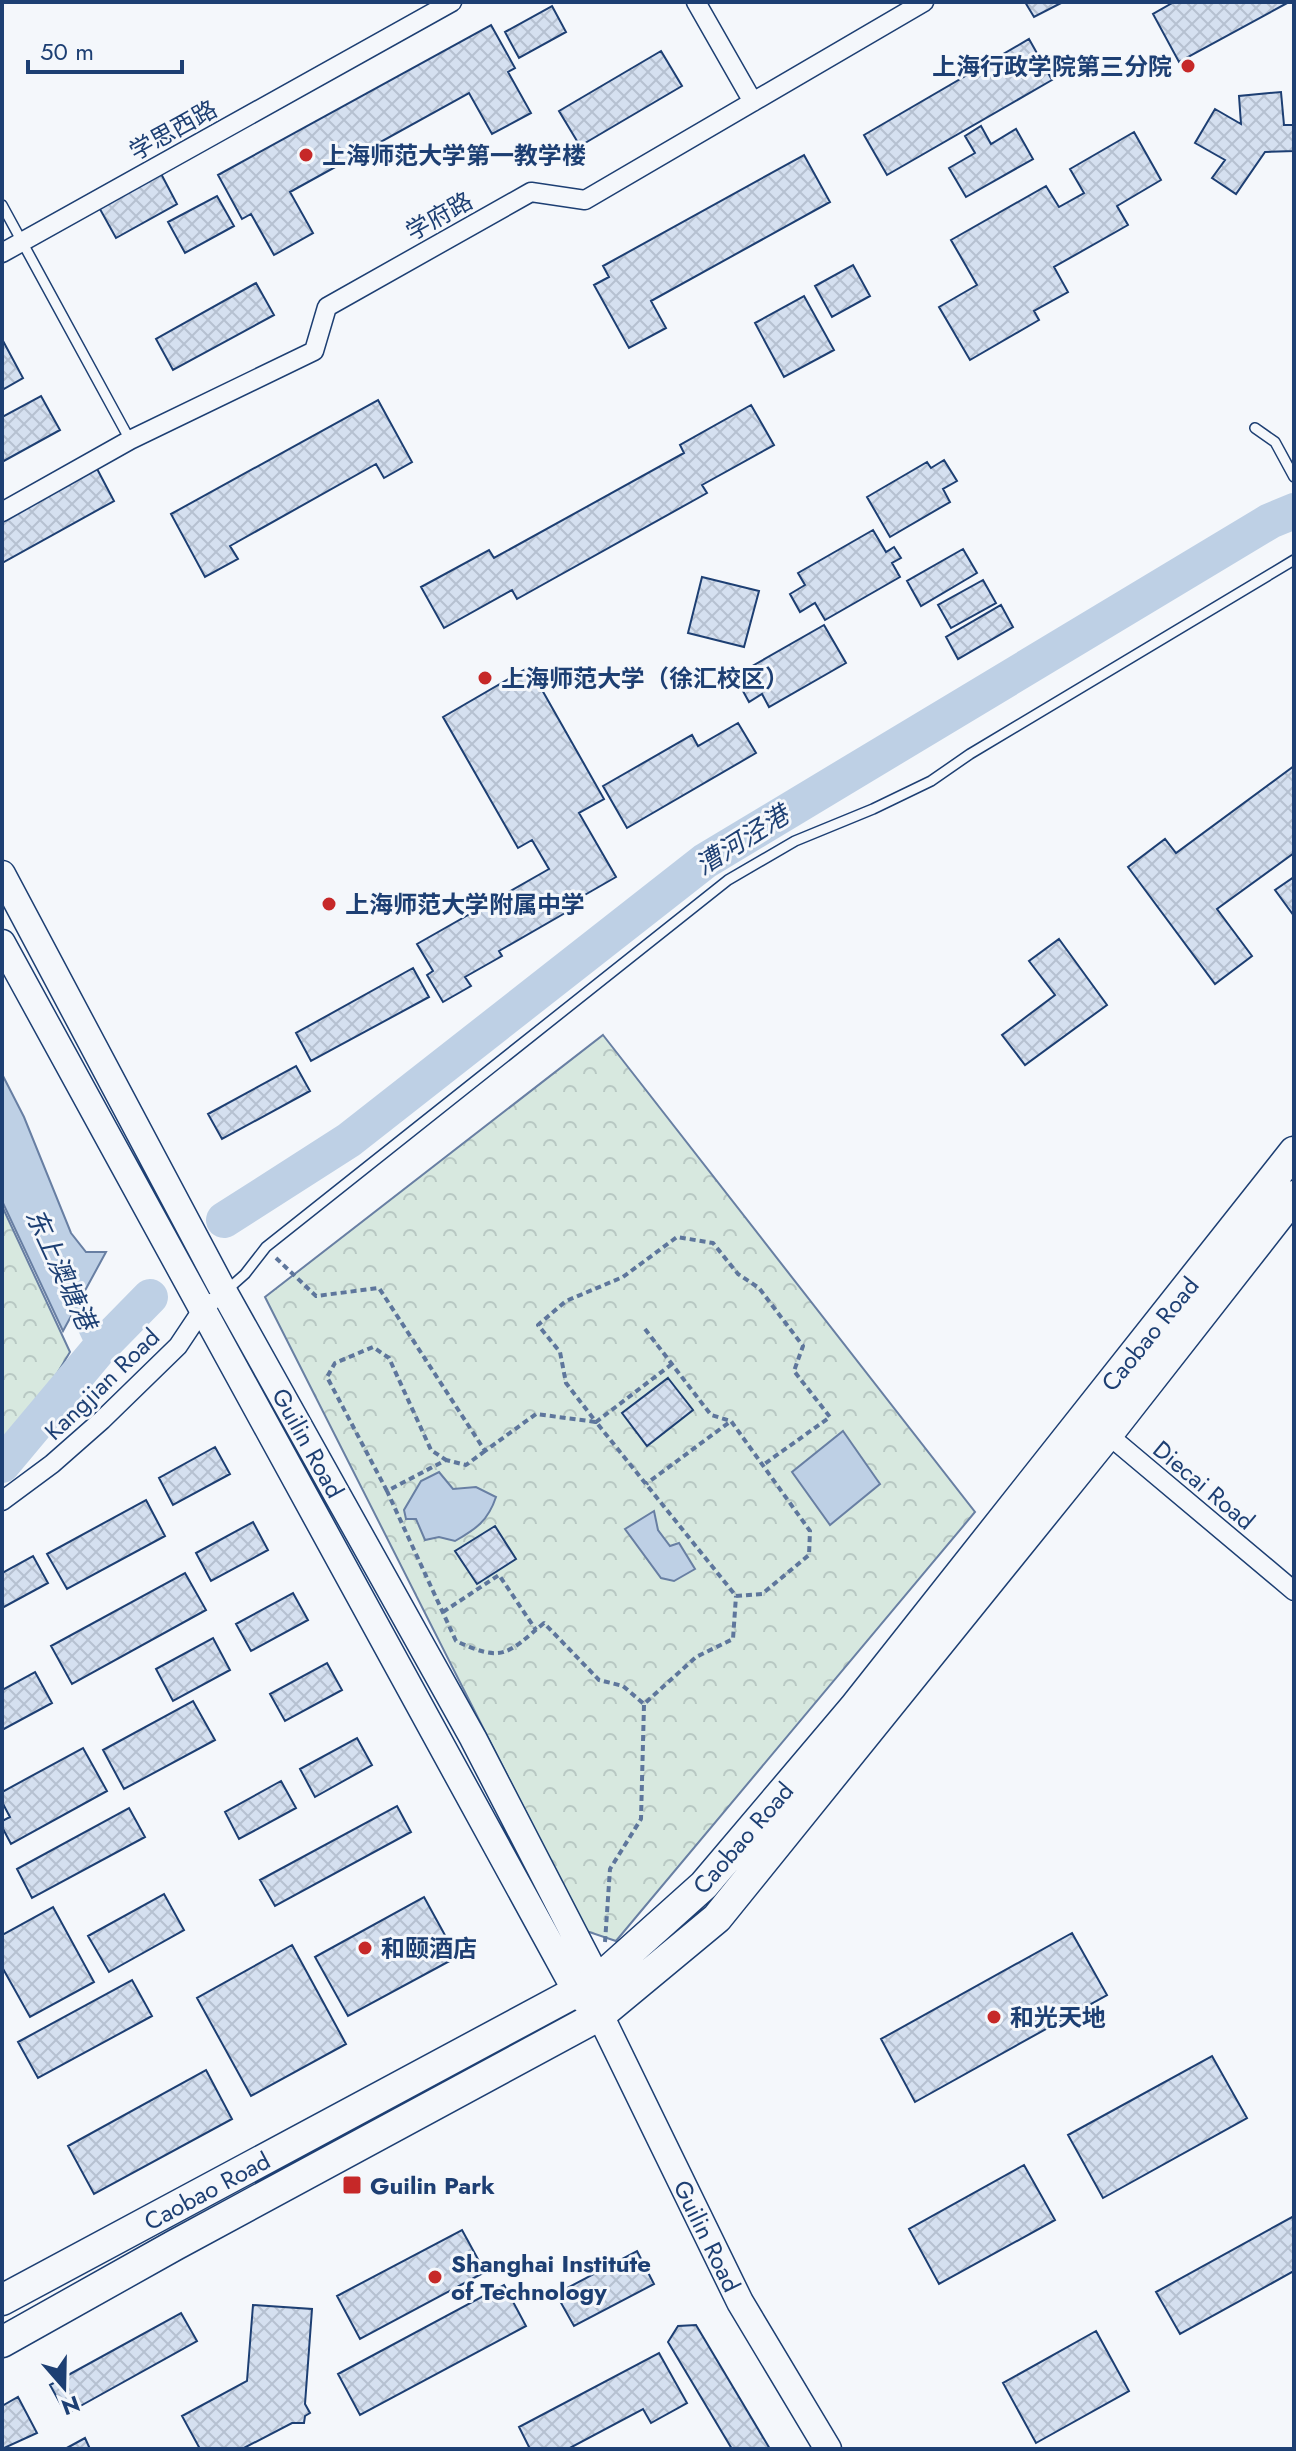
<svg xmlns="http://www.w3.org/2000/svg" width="1296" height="2451" font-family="Jost,'Noto Sans SC',sans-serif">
<defs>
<pattern id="park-crowns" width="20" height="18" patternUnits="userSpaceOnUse" patternTransform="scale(2)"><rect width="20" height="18" fill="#d7e8df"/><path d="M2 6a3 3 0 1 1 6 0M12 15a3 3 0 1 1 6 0" fill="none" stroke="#b8c8c3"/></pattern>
<pattern id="building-cross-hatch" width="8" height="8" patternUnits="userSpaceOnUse" patternTransform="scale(2)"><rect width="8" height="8" fill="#d5e0f0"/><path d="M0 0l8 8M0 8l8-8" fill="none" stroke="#b6c1d1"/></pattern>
</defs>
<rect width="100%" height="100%" fill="#f4f7fb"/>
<path fill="url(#park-crowns)" stroke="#687fa3" stroke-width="2" d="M603,1035L975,1512L616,1941L586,1931L265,1297Z
M2,1206L70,1352L2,1465Z"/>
<path fill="#bed0e5" stroke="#687fa3" stroke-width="2" d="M2,1074L24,1117L71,1233L86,1252H106L63,1331L2,1201Z
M843,1431L880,1484L830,1525L792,1472Z
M439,1472L453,1489L476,1487L496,1497C488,1521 476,1529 455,1541L439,1537L425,1540L416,1519H406L404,1510L421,1481Z
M654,1511L658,1530L670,1546L679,1543L695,1569L674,1581L661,1578L625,1529Z"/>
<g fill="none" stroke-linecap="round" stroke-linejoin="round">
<path stroke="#bed0e5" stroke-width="22" d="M66,1279L99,1349"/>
<path stroke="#bed0e5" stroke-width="36" d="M224,1220L349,1140L705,861L1270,521L1294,511
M2,1465L99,1349L150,1297"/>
</g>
<path fill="url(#building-cross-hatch)" stroke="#1d3f73" stroke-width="2" d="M1025,2H1063L1034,17Z
M1174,2H1289L1179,62L1153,14Z
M552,6L566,32L519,58L505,32Z
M491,25L515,68L508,72L531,113L492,134L469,93L290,192L313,233L274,255L251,214L242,219L218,175Z
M1029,39L1052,80L887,175L864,135Z
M661,51L682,86L580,146L559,111Z
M1281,92L1284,125H1294V151L1265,152L1236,194L1212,178L1225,160L1195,143L1215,109L1241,124L1239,96Z
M981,126L991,144L1016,129L1033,159L966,197L949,168L975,153L965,136Z
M1134,132L1161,180L1117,206L1128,225L1054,267L1068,292L1034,311L1039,320L970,360L939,307L977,285L951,240L1046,186L1059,207L1084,193L1070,169Z
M804,155L830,202L651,301L666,328L629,348L594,285L609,277L603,266Z
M158,168L177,204L116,238L96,202Z
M217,196L234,226L185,253L168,222Z
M853,265L870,296L832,317L815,286Z
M256,283L274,315L173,370L156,339Z
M804,296L834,350L784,377L755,323Z
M2,339L23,378L2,390Z
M41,396L60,430L2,462V417Z
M378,400L412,462L384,478L376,464L230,546L238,559L205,577L171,514Z
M751,405L774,445L702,485L707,493L517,599L512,590L444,628L421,587L489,550L494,558L684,453L680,445Z
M944,460L957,481L943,489L950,502L890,537L867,497L927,462L931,468Z
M95,465L114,501L2,563V517Z
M873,530L886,552L894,547L901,558L892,563L900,577L825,620L815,603L800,612L790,594L805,585L798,573Z
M963,549L977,573L921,606L907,581Z
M702,577L759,591L744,647L688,633Z
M983,580L996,603L951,628L938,605Z
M1001,605L1013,627L958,659L946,637Z
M824,625L846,663L769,707L762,694L749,702L738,682L751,675L747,669Z
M529,667L604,799L579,813L616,877L569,904L572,909L499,951L502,956L465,977L471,986L443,1002L427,975L433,971L417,944L549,869L532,840L518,848L443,717Z
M738,723L756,753L627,828L603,786L692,735L698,746Z
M1294,766V853L1217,909L1252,956L1215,984L1128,867L1165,839L1176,853Z
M1294,877V916L1275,890Z
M1059,939L1107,1005L1025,1065L1002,1035L1055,995L1029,961Z
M413,968L429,997L311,1061L296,1033Z
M296,1066L310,1091L222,1139L208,1114Z
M668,1378L693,1410L647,1446L622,1413Z
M215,1447L230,1474L173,1505L159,1478Z
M146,1500L165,1536L67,1589L47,1554Z
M253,1522L268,1550L211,1581L196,1553Z
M495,1526L516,1559L477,1584L455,1551Z
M33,1556L48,1583L2,1608V1573Z
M185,1573L206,1610L72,1684L51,1646Z
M293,1593L308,1620L251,1651L236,1624Z
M213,1638L230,1670L173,1701L156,1669Z
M327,1663L342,1690L285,1721L270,1694Z
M35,1672L52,1703L2,1730V1690Z
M193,1701L215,1740L124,1789L103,1750Z
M357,1738L372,1765L315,1797L300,1769Z
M83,1748L107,1791L11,1844L2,1827V1821L10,1817L2,1802V1792Z
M281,1781L296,1808L239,1839L225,1812Z
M397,1806L411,1832L275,1906L260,1880Z
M129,1808L145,1837L32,1898L17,1869Z
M164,1894L184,1930L109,1972L88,1936Z
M424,1897L457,1957L348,2016L315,1957Z
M53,1907L94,1982L30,2017L2,1967V1935Z
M1072,1933L1107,1995L915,2102L881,2039Z
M292,1945L346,2044L251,2096L197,1998Z
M132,1980L152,2016L38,2078L18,2042Z
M1212,2056L1247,2118L1103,2198L1068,2135Z
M206,2070L232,2119L94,2194L68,2146Z
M1024,2165L1055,2220L939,2284L909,2229Z
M1294,2216V2271L1180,2334L1156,2292Z
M462,2230L485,2272L360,2339L337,2296Z
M637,2251L654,2284L574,2326L556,2294Z
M504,2285L526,2326L360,2415L338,2374Z
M253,2305L312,2309L305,2404L310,2413L305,2416L304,2423H292L242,2449H200L182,2416L247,2381Z
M181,2313L197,2341L66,2414L50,2385Z
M696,2325L770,2449H732L668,2342L678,2326Z
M1096,2331L1129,2391L1036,2443L1003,2383Z
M659,2353L687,2403L651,2423L643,2409L568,2449H530L519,2427Z
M18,2397L37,2433L2,2449V2406Z
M85,2438L90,2449H65Z"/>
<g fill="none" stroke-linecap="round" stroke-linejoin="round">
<g stroke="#1d3f73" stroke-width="12">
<path id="service" d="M2,205L130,440
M1255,428L1275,442L1294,477
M227,1290L245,1274L266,1247L728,880L795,841L873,809L931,781L970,754L1294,560"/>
</g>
<g stroke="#1d3f73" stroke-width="21">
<path id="minor" d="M696,2L753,102
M2,253L452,2
M2,512L130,440L314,351L327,307L531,192L585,200L924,2
M1100,1428L1294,1591
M2,1501L52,1464L102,1420L178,1346L202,1310L210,1303"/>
</g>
<g stroke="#1d3f73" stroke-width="29">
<path id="secondary" d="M2,874L224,1292L473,1738L598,1980L599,2000
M2,943L577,1993L600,2015L740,2302L828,2449"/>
</g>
<g stroke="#1d3f73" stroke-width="33">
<path id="primary" d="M2,2300L598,1980L704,1885L854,1708L1294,1152
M2,2342L175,2245L600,2015L717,1918L1107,1435L1294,1196"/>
</g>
<path stroke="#5e769c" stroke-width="4" stroke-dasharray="6 4" stroke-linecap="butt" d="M276,1258L316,1296L379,1288L485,1451L536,1414L596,1422L736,1596L762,1594L809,1555L810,1531L731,1421L646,1484
M645,1329L711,1415L731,1421
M672,1364L596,1422L566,1383L560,1352L538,1325L566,1301L623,1277L677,1237L713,1243L738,1274L759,1288L803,1346L794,1371L830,1417L763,1465
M485,1451L466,1465L446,1460L387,1491L456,1641C503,1663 507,1654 544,1623L599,1680L623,1686L644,1704L696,1657L733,1639L736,1596
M387,1491L327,1377L335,1363L373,1347L389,1358L431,1450L446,1460
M443,1612L499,1575L536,1630
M605,1942L610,1869L641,1819L644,1704"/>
<use href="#service" stroke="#f4f7fb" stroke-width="9"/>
<use href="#minor" stroke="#f4f7fb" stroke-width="18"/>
<use href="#secondary" stroke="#f4f7fb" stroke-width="26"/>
<use href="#primary" stroke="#f4f7fb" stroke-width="30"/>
</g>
<g fill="#c62828" stroke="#f4f7fb" stroke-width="3">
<circle cx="1188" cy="66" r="8"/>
<circle cx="306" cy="155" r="8"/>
<circle cx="485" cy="678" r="8"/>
<circle cx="329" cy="904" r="8"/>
<circle cx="365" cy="1948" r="8"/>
<circle cx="994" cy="2017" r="8"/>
<rect x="342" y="2175" width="20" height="20" rx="4"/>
<circle cx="435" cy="2277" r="8"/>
</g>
<g text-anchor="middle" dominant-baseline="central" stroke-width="6" stroke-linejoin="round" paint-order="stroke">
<g font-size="24" font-weight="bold" fill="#1d3f73" stroke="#f4f7fb" text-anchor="start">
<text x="1172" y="66" text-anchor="end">上海行政学院第三分院</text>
<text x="322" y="155">上海师范大学第一教学楼</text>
<text x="501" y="678">上海师范大学（徐汇校区）</text>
<text x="345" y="904">上海师范大学附属中学</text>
<text x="381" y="1948">和颐酒店</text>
<text x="1010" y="2017">和光天地</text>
<text x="370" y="2185">Guilin Park</text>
<text x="451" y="2263">Shanghai Institute<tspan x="451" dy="28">of Technology</tspan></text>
</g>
<g font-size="24" fill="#1d3f73" stroke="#f4f7fb">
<text transform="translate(173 130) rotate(-29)">学思西路</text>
<text transform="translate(439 216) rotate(-29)">学府路</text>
<text transform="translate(1150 1334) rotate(-51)">Caobao Road</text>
<text transform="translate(102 1384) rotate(-44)">Kangjian Road</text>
<text transform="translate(308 1443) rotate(61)">Guilin Road</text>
<text transform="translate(1204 1485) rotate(40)">Diecai Road</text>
<text transform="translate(743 1838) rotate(-49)">Caobao Road</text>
<text transform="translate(207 2191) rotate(-28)">Caobao Road</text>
<text transform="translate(707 2236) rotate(64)">Guilin Road</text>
</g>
<g font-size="26" font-style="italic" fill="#1d3f73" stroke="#f4f7fb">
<text transform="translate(742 840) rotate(-32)">漕河泾港</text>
<text transform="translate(61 1269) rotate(65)">东上澳塘港</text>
</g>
</g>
<rect width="1296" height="2451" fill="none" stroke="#1d3f73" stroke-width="8"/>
<g transform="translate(64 2387) rotate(160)" stroke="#f4f7fb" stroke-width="6" paint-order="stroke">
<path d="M0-6L14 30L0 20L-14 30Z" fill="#1d3f73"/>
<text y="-12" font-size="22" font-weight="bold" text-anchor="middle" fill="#1d3f73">N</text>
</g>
<path d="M28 60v12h154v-12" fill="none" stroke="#1d3f73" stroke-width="4"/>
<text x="40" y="60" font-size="24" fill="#1d3f73" stroke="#f4f7fb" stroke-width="6" paint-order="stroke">50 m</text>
</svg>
